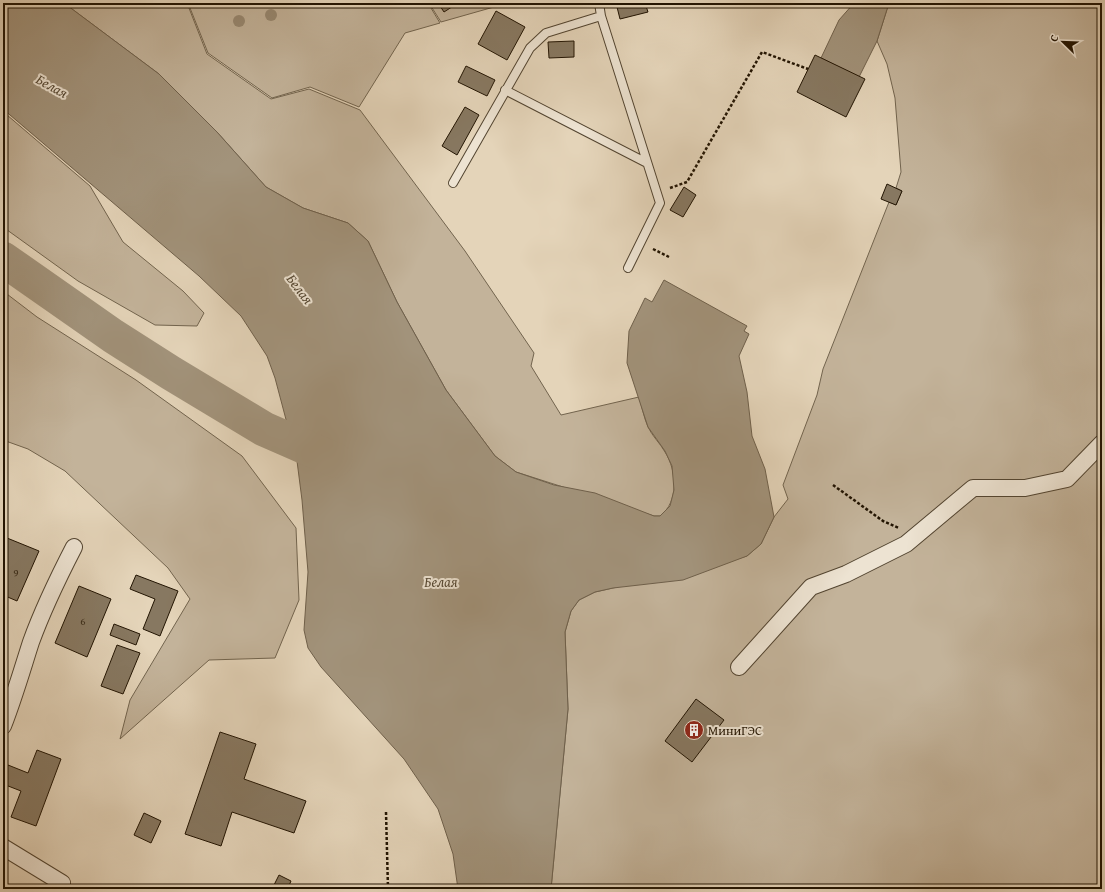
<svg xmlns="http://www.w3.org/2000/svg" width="1105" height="892" font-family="'Gentium Book Plus',serif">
<rect width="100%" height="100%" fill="#e4d4b9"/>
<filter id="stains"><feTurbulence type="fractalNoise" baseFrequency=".005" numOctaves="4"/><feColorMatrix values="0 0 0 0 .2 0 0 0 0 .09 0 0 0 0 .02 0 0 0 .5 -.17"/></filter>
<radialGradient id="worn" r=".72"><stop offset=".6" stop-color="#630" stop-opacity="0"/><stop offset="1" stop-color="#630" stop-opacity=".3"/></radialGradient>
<path fill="#c3b39a" stroke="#72644e" d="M64,3H187L207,54L271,99L309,89L360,110L465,251L534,353L531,366L561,415L639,397C642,407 644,418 648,427C652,436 660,443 665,452C677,471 679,502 660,516H654L516,472L495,456L446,390L397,302L368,241L348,223L303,208L266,187L217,132L159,74Z
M188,3H428L440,23L405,33L359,107L310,87L272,98L208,53Z
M429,3H508L441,22Z
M889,3H1102V889H551L568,709L565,632L571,611L579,600L595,592L720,564L747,556L761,544L774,517L788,499L783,485L817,395L823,369L889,202L896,205L902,191L896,188L901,172L895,98L887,64L877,41Z
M3,115H7L90,186L123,242L183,291L204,313L197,326L155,325L78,281L3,227Z
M3,291L37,317L136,380L242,456L296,528L299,600L275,658L209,660L120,739L130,700L190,599L168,568L65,471L28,449L3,440Z"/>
<path fill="#a2937b" stroke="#6f604b" d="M3,3H64L159,74L217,132L266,187L303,208L348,223L368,241L397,302L446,390L495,456L516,472L554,485L595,493L654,516H660L670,506L674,490L672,466L665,451L648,427L627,363L629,331L645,298L652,302L664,280L747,326L744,331L749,334L739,356L747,392L752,436L765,469L774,517L761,544L747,556L683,580L613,588L595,592L579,600L571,611L565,632L568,709L551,889H458L453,854L438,809L404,759L321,667L308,648L304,630L308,572L302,500L297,461L275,378L267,356L241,316L199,276L3,109Z
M854,3H889L877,41L859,77L821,58L839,20Z"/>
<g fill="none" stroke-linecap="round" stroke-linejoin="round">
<path stroke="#a2937b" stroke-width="35" d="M3,259L113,336L171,373L264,429L335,460"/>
</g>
<path fill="#877861" stroke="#221402" d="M438,3H458L444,12Z
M541,3H557L542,7Z
M616,3H645L648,12L620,19Z
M496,11L525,27L507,60L478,44Z
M574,41V57L549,58L548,42Z
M815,55L865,79L846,117L797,92Z
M466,66L495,80L487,96L458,82Z
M465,107L479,115L457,155L442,146Z
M887,184L902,191L896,205L881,199Z
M684,187L696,195L683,217L670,210Z
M7,538L39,551L17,601L3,595V546Z
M136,575L178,591L160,636L143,629L155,599L130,589Z
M79,586L111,599L87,657L55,643Z
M114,624L140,634L136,645L110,635Z
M117,645L140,653L123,694L101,686Z
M696,699L724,720L692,762L665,741Z
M220,732L256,744L244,779L306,801L294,833L232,812L221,846L185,834Z
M37,750L61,759L36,826L11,817L21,791L3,784V778L8,765L28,773Z
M144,813L161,821L151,843L134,835Z
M279,875L291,881L288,888L290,889H272Z"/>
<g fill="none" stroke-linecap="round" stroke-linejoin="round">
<g stroke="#524430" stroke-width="10">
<path id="lane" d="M599,3L601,16L660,203L628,268
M505,90L647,163
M453,183L530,48L546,33L601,16"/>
</g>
<g stroke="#524430" stroke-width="18">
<path id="street" d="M739,667L811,587L846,574L906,544L973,488H1025L1067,479L1102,443
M3,726C14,698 22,670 31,642C43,609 58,578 74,547
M3,847L62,883L60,889"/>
</g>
<path stroke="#221402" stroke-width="2.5" stroke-dasharray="3 2" stroke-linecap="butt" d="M670,188L687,182L762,52L808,69
M653,249L669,257
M833,485L883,521L899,528
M386,812L388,889"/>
<use href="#lane" stroke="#ede3d2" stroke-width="8"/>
<use href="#street" stroke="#ede3d2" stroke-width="16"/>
</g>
<g fill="#988972">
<circle cx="271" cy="15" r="6"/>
<circle cx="239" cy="21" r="6"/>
</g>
<defs>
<g id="building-disc" transform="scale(1)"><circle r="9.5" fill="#8f2418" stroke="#ede3d2"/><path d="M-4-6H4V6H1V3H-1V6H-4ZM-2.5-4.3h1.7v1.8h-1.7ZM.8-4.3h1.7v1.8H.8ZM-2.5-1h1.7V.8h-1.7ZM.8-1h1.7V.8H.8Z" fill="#fff"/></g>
</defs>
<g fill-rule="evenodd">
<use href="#building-disc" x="694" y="730"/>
</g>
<g text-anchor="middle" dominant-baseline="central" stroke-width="4" stroke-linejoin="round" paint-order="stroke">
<g font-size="11" fill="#3b2d1a">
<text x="16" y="573">9</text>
<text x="83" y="621">6</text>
</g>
<g font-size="13" fill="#221402" stroke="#ede3d2" text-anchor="start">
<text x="708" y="730">МиниГЭС</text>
</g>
<g font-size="14" font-style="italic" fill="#554732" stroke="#ede3d2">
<text transform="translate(52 86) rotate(29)">Белая</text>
<text transform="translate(300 289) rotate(53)">Белая</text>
<text x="441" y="582">Белая</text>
</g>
</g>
<rect width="1105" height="892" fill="none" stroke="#e4d4b9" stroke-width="16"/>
<rect x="4" y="4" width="1097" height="884" fill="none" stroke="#221402" stroke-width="2"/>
<rect x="8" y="8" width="1089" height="876" fill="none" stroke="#221402"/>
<g transform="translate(1063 42) rotate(293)" stroke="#ede3d2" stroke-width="3" paint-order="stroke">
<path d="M0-3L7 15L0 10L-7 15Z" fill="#221402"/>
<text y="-6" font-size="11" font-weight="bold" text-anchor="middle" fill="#221402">С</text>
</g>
<rect width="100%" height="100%" filter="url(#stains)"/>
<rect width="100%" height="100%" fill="url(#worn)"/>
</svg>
